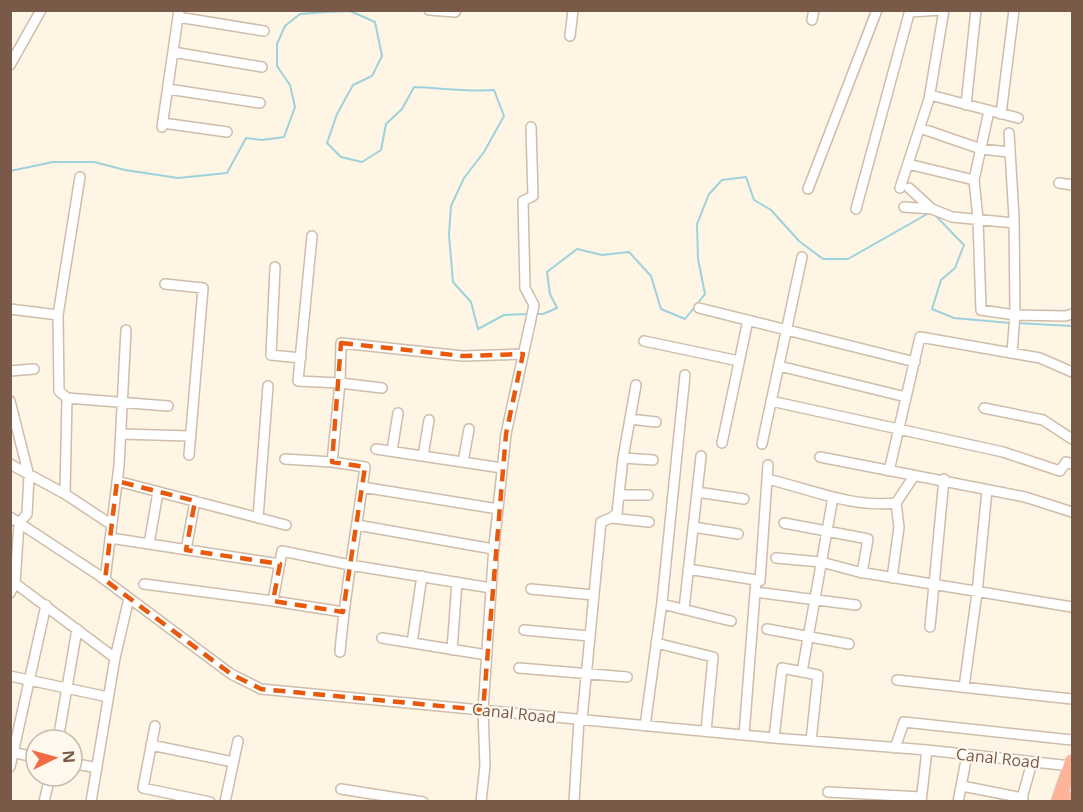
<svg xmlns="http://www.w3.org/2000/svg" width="1083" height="812" font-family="'Open Sans',sans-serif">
<rect width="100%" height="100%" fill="#fef5e5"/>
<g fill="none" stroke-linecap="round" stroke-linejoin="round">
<path stroke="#9dd2dc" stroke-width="2" d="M10,171L53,162H94L125,170L178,178L227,173L246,138L262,140L284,137L295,107L290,85L277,66V44L285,26L300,14L325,12L350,11L375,22L382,56L372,76L353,85L337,114L327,143L341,157L362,162L381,150L386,124L402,109L414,87C441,88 467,92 494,90L504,116L484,152L464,178L451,206L449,235L453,282L471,302L478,329L504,315L530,314
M933,213L964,245L955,268L941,280L932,309L954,318L1010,323
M536,314H543L557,308L550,294L547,272L577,249L602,255L629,252L651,276L661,309L685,319L705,294L698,259L697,224L709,194L722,180L746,177L754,200L771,210L799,241L823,259H848L929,213
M1016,323L1072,326"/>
<g stroke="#d0bcaa" stroke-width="12">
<path id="minor" d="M429,10L455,12L456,10
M910,12L941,10
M178,17L264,31
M812,20L814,10
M570,36L573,10
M173,52L262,67
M10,65L41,10
M168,89L260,103
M930,95L1018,118
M966,105L976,10
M989,111L974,180L978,219L981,310L1015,315L1065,316L1072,314
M1001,114L1014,10
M163,123L227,132
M162,127L179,10
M920,128L981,149L1009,152
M1009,133L1014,218L1015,314L1012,353
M908,164L974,180
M1059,183L1072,185
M900,188L929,99L944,10
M909,188L932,209
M808,189L877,10
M904,207L932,209L952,217L1014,223
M856,209L910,10
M312,236L298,381L340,383L341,343L463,356L523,354
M275,267L271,355L301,358
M165,284L203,288L189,455
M699,308L915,362
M10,309L58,315
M644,341L739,361
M779,366L906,397
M10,371L34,369
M67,398L168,406
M10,401L29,476L27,514L19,523L15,583L10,593
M771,401L1003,452L1060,471L1066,462L1072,464
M984,408L1043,420L1072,439
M630,419L656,422
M121,434L190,436
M722,443L748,320
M762,444L802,257
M376,449L502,468
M392,451L398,413
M423,456L429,420
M820,457L1025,497L1072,512
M623,458L653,460
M285,459L332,462
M463,462L469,429
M10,464L65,494L112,525
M889,471L920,337L1040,358L1072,372
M767,479C810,489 852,508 896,503
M117,481L286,525
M362,487L498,509
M697,492L744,499
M65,494L67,398L59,391L58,315L80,177
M619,495H648
M10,517L97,574L231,674L261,689L774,738L927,750L1071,766
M258,518L268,386
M611,518L649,522
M784,523L868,539L862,573
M357,525L493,549
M693,527L738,534
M110,538L280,564
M149,544L158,492
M186,550L195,501
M776,558L821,562L859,572L1072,607
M688,569L756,580
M892,578L899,527L896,503L914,476
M105,580L119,466L126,330
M12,581L115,658
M144,584L273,601
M531,589L593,595
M755,592L856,605
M662,604L731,621
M684,609L701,456
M343,612L273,601L282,551L350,565L491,588
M930,627L944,479
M767,629L849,644
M524,630L589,636
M382,638L487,655
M412,643L422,576
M656,643L713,657L706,731
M452,650L457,582
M340,652C345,590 357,528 365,467L332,462L340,383L382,388
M519,668L627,677
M802,672L833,497
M10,676L108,697
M897,680L1072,699
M964,687L977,593L987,490
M582,719L601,522L611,518L617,513L623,458L636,385
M155,726L143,788L210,802
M645,726L662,602L685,375
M744,735L756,580L760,581L768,465
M774,738L782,668L818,675L811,741
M58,740L77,629
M151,745L233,762
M895,748L904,722L1072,740
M10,752L36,757
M72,763L97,768
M10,767L46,605
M962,786L1023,798
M341,789L423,802
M828,792L921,797
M44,802L50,776
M91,802L115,658L129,598
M225,802L238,741
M481,802L485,766L483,710L494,546L506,434L534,305L525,288L523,201L533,196L531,127
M574,802L579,719
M921,802L927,750
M958,802L967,755
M1021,802L1032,762"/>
</g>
<g stroke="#dcd4cf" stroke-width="16">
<path id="highway" d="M1058,802L1072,762
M1072,802V799"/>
</g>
<use href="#minor" stroke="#fff" stroke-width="9"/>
<use href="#highway" stroke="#fdb397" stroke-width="14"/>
</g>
<path fill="none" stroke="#e8590c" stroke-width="4.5" stroke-dasharray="12 8" stroke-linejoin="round" d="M341,343L463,356L523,354L506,434L483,710L261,689L231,674L105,580L117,481L195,501L186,550L280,564L273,601L343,612L365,467L332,462Z"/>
<g text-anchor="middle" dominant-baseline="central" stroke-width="4.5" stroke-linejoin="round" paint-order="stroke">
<g font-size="16" fill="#795a48" stroke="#fff8ed">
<text transform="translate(514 713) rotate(6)">Canal Road</text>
<text transform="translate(998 758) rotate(6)">Canal Road</text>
</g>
</g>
<rect width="1083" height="812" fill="none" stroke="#795a48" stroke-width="24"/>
<g transform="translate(54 758) rotate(85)"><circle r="28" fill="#fff8ed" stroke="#c9b9ab" stroke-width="1.5"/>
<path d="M0-4.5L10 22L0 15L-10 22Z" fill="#f16a41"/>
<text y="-9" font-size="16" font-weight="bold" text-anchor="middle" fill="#795a48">N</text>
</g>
</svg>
